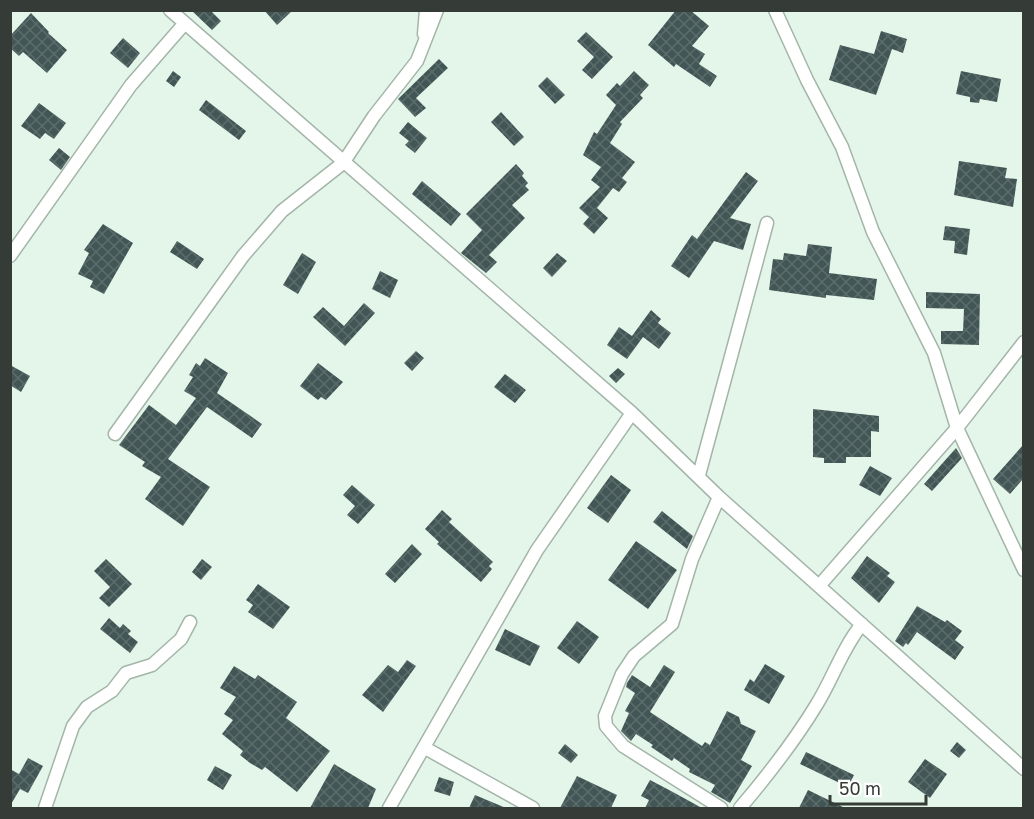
<svg xmlns="http://www.w3.org/2000/svg" width="1034" height="819" font-family="'Golos Text',sans-serif">
<defs>
<pattern id="building-cross-hatch" width="8" height="8" patternUnits="userSpaceOnUse" patternTransform="scale(1.5)"><rect width="8" height="8" fill="#425655"/><path d="M0 0l8 8M0 8l8-8" fill="none" stroke="#5c6c6b"/></pattern>
</defs>
<rect width="100%" height="100%" fill="#e4f6ea"/>
<path fill="url(#building-cross-hatch)" d="M191,10H210L221,21L212,30Z
M264,10H293L277,25Z
M676,10H690L709,26L692,46L705,54L699,64L717,76L710,87L676,64L674,67L648,45Z
M31,13L49,32L48,33L67,50L47,73L23,52L19,56L10,48V36Z
M881,31L907,39L903,53L892,49L876,95L829,80L840,45L874,54Z
M586,32L613,57L592,79L582,70L594,57L577,41Z
M123,38L140,53L128,68L110,53Z
M439,59L448,68L416,98L426,108L415,117L398,99Z
M173,71L181,77L174,87L166,81Z
M634,71L649,85L640,95L643,98L620,122L622,124L610,143L635,162L622,178L627,182L619,192L613,188L597,208L608,218L594,234L583,224L589,217L579,208L600,187L591,180L601,167L583,155L594,132L597,134L616,105L606,95L617,83L620,86Z
M961,71L1001,79L997,102L980,99L979,103L970,102V97L956,94Z
M547,77L565,95L555,104L538,86Z
M206,100L246,131L239,140L199,110Z
M39,103L66,123L54,139L45,133L40,139L21,126Z
M501,112L524,137L514,146L491,122Z
M408,122L427,138L415,153L405,145L409,141L399,133Z
M59,148L70,157L61,170L49,160Z
M959,161L1007,168L1005,178L1017,179L1013,207L954,195Z
M516,164L524,173L522,176L528,183L525,186L529,190L512,205L525,218L489,255L497,262L486,273L461,253L482,230L466,214Z
M746,172L758,181L730,218L751,224L743,250L714,241L689,278L671,266L692,235L697,239Z
M422,181L461,214L451,226L412,194Z
M103,224L133,243L104,294L90,287L93,281L78,274L89,253L84,250Z
M945,226L970,229L967,255L954,253L955,241L943,240Z
M177,241L204,259L197,269L170,252Z
M808,244L832,247L829,273L877,279L874,300L826,295V298L769,290L773,259L783,260L784,253L806,256Z
M302,253L316,262L298,294L283,285Z
M557,253L567,261L552,277L543,268Z
M380,271L398,280L390,298L372,289Z
M926,292L980,294L979,345L941,344V331H963L964,309L926,308Z
M364,303L375,313L345,346L313,317L323,307L344,326Z
M651,310L661,319L658,323L671,333L659,349L643,337L627,359L607,345L619,327L632,336Z
M416,351L424,358L412,371L404,363Z
M205,358L228,373L217,393L262,424L252,438L207,407L168,459L210,487L183,526L145,499L161,477L142,466L145,462L119,445L149,405L176,425L196,398L184,391L193,377L189,375L196,363L200,366Z
M318,363L343,382L326,400L321,397L318,400L300,386Z
M10,365L30,376L21,392L10,385Z
M618,368L625,374L616,383L609,376Z
M505,374L526,390L515,403L494,387Z
M813,409L879,416V432L871,431V457H846V463H824V458L813,457Z
M1023,445V479L1010,494L993,479Z
M956,448L962,458L932,491L924,484Z
M870,466L892,478L880,496L859,485Z
M611,475L631,490L608,523L587,508Z
M352,485L375,505L358,524L347,515L355,506L343,495Z
M442,510L452,519L449,522L493,562L489,566L492,569L481,582L437,544L439,542L425,529Z
M662,511L693,536L687,549L653,522Z
M636,541L677,570L648,609L608,580Z
M412,544L422,554L395,583L385,574Z
M867,556L890,573L887,576L895,582L879,603L851,578Z
M106,559L132,584L109,607L99,598L110,587L94,571Z
M202,559L212,567L201,580L192,572Z
M258,584L290,607L273,629L248,612L253,605L246,600Z
M917,606L945,622L947,620L962,631L955,640L964,647L955,660L917,632L908,645L906,643L903,647L895,641Z
M109,618L120,628L123,624L131,631L128,634L138,642L130,653L100,629Z
M577,621L599,637L579,664L557,648Z
M505,629L540,646L530,666L495,650Z
M407,660L416,666L383,712L362,695L388,665L398,672Z
M765,664L785,676L769,704L744,690L750,679L754,682Z
M664,665L675,672L650,712L702,746L705,742L710,745L727,711L739,717L741,724L756,731L741,760L752,766L730,803L711,792L715,785L689,772L690,769L674,758L672,761L651,747L653,745L636,734L631,741L621,731L629,713L625,711L635,693L626,687L627,683L632,675L650,687Z
M234,666L255,679L258,675L297,702L286,718L330,751L297,792L265,767L262,770L250,763L240,755L243,751L222,734L233,720L224,714L236,697L220,688Z
M957,742L966,750L959,758L950,751Z
M565,744L578,755L571,763L558,753Z
M806,752L854,775L848,787L800,764Z
M28,758L43,766L28,793L20,789L10,806V769L19,774Z
M925,759L947,774L930,798L908,782Z
M334,764L376,789L368,808H310Z
M215,766L232,775L223,790L207,780Z
M577,776L617,795L611,808H560Z
M439,777L454,782L450,796L434,791Z
M650,780L671,791L702,808H645L649,800L641,796Z
M808,790L845,808H799Z
M475,795L506,808H469Z"/>
<g fill="none" stroke-linecap="round" stroke-linejoin="round">
<g stroke="#a3b5a9" stroke-width="15">
<path id="minor" d="M170,10L632,413L719,497L1024,769
M775,10L807,80L842,147L873,232L934,353L957,428L1024,570
M424,34L426,10
M10,256L131,85L185,23
M115,434L243,256L282,211L343,163L374,116L417,61L437,10
M699,475L767,223
M719,497L692,559L672,624L634,656L622,674L605,716L606,726L623,746L721,808
M819,586L957,428L1024,342
M425,748L533,808
M45,808L73,726L87,707L112,691L126,673L152,665L181,639L190,622
M389,808L537,550L632,413
M740,808C768,775 794,742 817,704C833,678 842,649 862,624"/>
</g>
<use href="#minor" stroke="#fff" stroke-width="12"/>
</g>
<rect width="1034" height="819" fill="none" stroke="#353c37" stroke-width="24"/>
<path d="M830 795v9h96v-9" fill="none" stroke="#353c37" stroke-width="3"/>
<text x="839" y="795" font-size="18" fill="#353c37" stroke="#fefefe" stroke-width="4.5" paint-order="stroke">50 m</text>
</svg>
